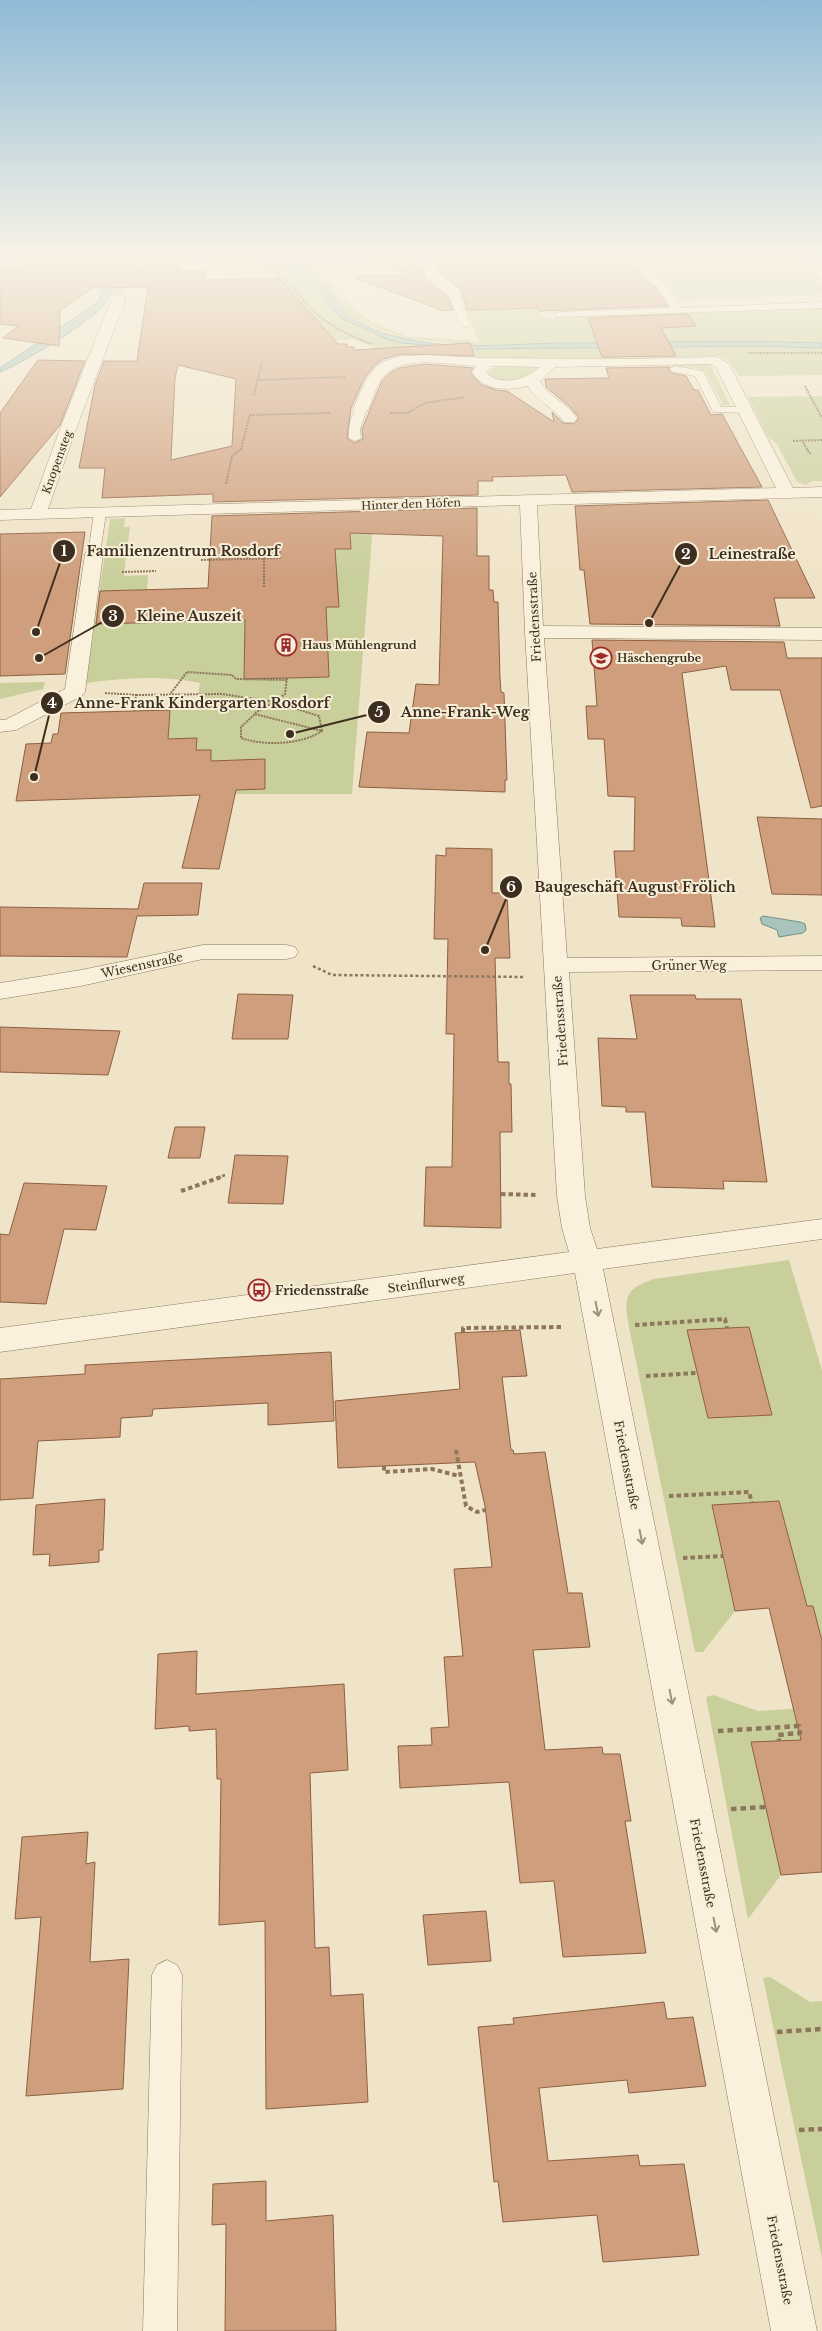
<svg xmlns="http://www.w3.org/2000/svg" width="822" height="2331" font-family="'Libre Baskerville',serif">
<rect width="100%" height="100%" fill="#f0e4c8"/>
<path fill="#c9cf9b" d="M174,254C212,254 270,249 301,274C321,290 332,314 356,326L440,348L500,349L758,346L822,348V375L739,376L728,360L719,356L627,359L440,357L377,348L355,340L264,343L295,296L274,274L240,263L188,259H170L127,286L125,293L110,295L114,284Z
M258,254H281L295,257L314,266L342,298L370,321L408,337L472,340L473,343H479L457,283L434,271L431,254H494L538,308L541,316L548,318L822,308V343L765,341L472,345L408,339L367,325L346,313L307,270L283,259Z
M639,254H805L822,284V294L681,301L665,282L653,274Z
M673,364H704L711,366L730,405H723L705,371L697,368L675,367Z
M502,366L538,367L539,369C520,382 506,386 486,374L490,369Z
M822,396V481H812L806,485L797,482L777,444L768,437L748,397Z
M374,512L352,794H210L211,750H196L197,739H168L171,702L197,701L200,683C163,675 123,678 86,683L110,519L125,518L124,527H130L127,550L144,549V554L126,555L124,576L148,575L147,590H121L117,623L245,620L244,679L329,676L326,607H339L291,550L351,549L349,513Z
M45,682L43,689L0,699V683Z
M789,1260L822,1370V1641L812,1606L735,1611L703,1652H695L628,1322C623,1295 629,1287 654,1279Z
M713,1695L758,1711L822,1707V1872L781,1875L748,1919L706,1697Z
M770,1977L810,2002L822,2001V2258L763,1978Z"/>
<path fill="#a9c4bc" stroke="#6f938a" d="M227,254C254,254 284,254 307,270C322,281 332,299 345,312C360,327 387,335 407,339C460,351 516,343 569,343C653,343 738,340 822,343V348L758,346L474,349L402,343L389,340L343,319L312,285L294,269L275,261Z
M107,281L114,284C112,290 110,297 106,302C93,321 23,363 0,372V368L97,303Z
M763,916L800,922L805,924L806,930L803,933L779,937L777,930L762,924L760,918Z"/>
<path fill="#cf9f7d" stroke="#8d5f41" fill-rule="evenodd" d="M25,254H179V272L205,271V280L279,278L338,344H347V347H354V350L470,343L474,356L401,354L384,359L375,365L364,379L351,408L347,438L354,443L363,439L362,429L382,381L390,373L400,368L425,364L473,368L470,373L482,385L496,390L507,391L554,422L552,412L563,423L574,424L579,418L570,407L546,387L545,379L609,378L606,368L670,367L668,368L671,373L686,376L694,390H698L711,415L722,414L762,487L572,492L566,475L492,477L493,481H478V495L213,502V494L102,498L105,468H79L95,385L104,361H137L148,287L92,288L60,311L59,346L3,338L18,326L0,324V269L23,268ZM178,365L236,379L232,446L171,460L175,378Z
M368,254H416L425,279L448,297L453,310L444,311L355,278V276L413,275L367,258Z
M432,254H628L645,280L655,287L668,306L539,311L538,308L467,310L462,291L440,272Z
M688,314L696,326L661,328L676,356L602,357L588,318Z
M38,360L85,361L60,425L0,497V413Z
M768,500L815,598H774L780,626L590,624L584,570H580L575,506Z
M477,508V556H489V590H493L494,602H498L500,678L501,692L504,693L507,780H505V792L359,787L367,732L409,733L416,684L439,685L443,536L350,533L351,549H335L339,607H326L329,677L244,679L245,620L96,624L100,591L208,588L212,516Z
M85,532L65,674L0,676V534Z
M592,640L784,642L787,658H822V806L811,808L780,690H731L726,666L682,673L715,927L682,926L681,918L619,917L614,851H634L635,797L608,796L604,739H588L586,706H597Z
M170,710L168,739L197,738L196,750H211V761L265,759V789L236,790L219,869L182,868L200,795L16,801L26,744L51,743L53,734H58L61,713Z
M757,817L822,819V895L772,894Z
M446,848L492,849V893H507L510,958H495L498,1062H509V1084H511L512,1132H500L501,1228L424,1226L426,1167H452L454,1034H446L448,939H434L436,855L446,856Z
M144,883H202L198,915L137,916L127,957L0,956V907L138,909Z
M238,994L293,995L288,1039H232Z
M630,995H695L696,999H741L767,1182L723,1181L724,1189L652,1187L645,1112H626V1107L602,1106L598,1038L637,1039Z
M0,1027L120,1031L108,1075L0,1072Z
M175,1127H205L200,1158H168Z
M235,1155L288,1156L283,1204L228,1203Z
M24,1183L107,1186L96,1230L64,1229L46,1304L0,1302V1234L9,1235Z
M749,1327L772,1415L708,1418L687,1330Z
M520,1330L527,1376L502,1377L511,1450H513L514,1454L545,1452L568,1593H582L590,1647L533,1650L545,1750L602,1747L603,1754H620L631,1821H625L646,1953L563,1957L554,1881L520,1883L509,1782L400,1788L398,1746L432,1745L431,1728L449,1727L444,1657L463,1656L454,1569L492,1567L485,1506L475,1462L338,1468L335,1401L460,1389L455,1333Z
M331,1352L334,1421L268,1425V1403L153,1409L152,1416L121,1418L120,1437L38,1441L33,1498L0,1500V1379L85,1374V1365Z
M105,1499L103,1550H99V1562L49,1566L50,1554L33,1555L36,1505Z
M779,1501L807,1606H813L822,1641V1872L781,1875L751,1742L801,1740L769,1608L735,1611L712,1505Z
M197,1651L196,1694L344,1684L348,1770L310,1773L315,1948L329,1947L331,1996L363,1994L368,2102L266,2109L265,1921L219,1925L221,1779H217L216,1729L189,1731V1726L155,1729L158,1654Z
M88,1832L86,1864L95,1862L90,1962L129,1959L123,2089L26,2096L41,1917L15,1919L22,1837Z
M486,1911L491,1961L428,1965L423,1915Z
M664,2002L667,2019L693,2017L706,2086L629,2093L627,2080L539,2088L548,2161L638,2155L640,2166L684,2164L699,2255L603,2262L597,2215L503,2222L498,2181L494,2182L478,2027L514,2024L513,2018Z
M266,2181V2221L333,2215L336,2331H225L226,2224L212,2225L213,2184Z"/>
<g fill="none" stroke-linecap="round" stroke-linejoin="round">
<g stroke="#8d765c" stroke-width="1">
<path id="service" d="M630,254H640L653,274L663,282L681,308L822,302V308L555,317V313L559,312L671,308L656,286L646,278Z
M805,254H815L822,267V278L819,277Z
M453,289L458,292L470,324L469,326L465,327L460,324L448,292Z
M675,366L703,371L721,407H745L751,410L745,413L713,412L695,376L671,371L670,369Z
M361,406L367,409L360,429L361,438L355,441L349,438C348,428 351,409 361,406Z
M100,509L106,513L100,554L94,558L88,554L94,513Z
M167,1960L177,1965L182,1975L177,2331H143L152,1975L157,1965Z"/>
</g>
<g stroke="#8d765c" stroke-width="1">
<path id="pedestrian" d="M94,549L100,550L103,554L85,692L82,696L16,730L0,732V720H5L65,689L85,554L88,550Z"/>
</g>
<g stroke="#8d765c" stroke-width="1">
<path id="minor" d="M418,254H430L438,273L458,289L460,292L458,295H448L427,278Z
M119,294L126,298L76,429L48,509L776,488L716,367L710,364L555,367L540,381C549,399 568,402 577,419L574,422H564C554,407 537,402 528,386C508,391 483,391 472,372L476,366C447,365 400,353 381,380C374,390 373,403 366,412H356L353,409L366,380L376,367L385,361L401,356L427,355L486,358L626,359L717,357L729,364L793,488L822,487V497L537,505L543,626L822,628V640L544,638L567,958L822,956V970L569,972L585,1196L590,1228L597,1249L822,1219V1239L603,1269L817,2331H771L575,1273L0,1352V1328L569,1252L562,1228L557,1196L525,632L520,505L0,520V510L31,509L60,429L112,298ZM490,366L540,367C527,379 500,388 486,372Z
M203,945H286L295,947L298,952L295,957L286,959H203L81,986L0,999V983L81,970Z"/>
</g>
<path stroke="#8d765c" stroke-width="2" stroke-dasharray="2 1" stroke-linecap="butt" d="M165,254C202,263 244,254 278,274C290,280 298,294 307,304C325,324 347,335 372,344
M111,260L116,254
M130,277L171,256
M748,353H822
M257,380L345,377
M805,386L822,418
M254,395L262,362
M390,413H407L425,403L465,397
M802,440L809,453H811
M793,441L822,440
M226,484L232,456L241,449L250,415L331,413
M264,558V587
M201,560L280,558V550
M122,572L156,571
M287,678L285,694L274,702L319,716L322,731
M105,693L136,695L134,711
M171,693L187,672L232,675L236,679L287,680
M136,695L222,694L274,702L255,713
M255,714L322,731C301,745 264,746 241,738V727Z"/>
<path stroke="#8d765c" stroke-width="2.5" stroke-dasharray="3 2.5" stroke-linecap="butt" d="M313,966L332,975L525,977
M217,1178L225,1175"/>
<path stroke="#8d765c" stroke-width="4" stroke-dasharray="4.5 3" stroke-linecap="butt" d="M181,1191L221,1177
M501,1194L536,1195
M635,1325L725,1319L727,1328
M463,1332V1328L564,1327
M646,1376L697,1373
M456,1450L466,1506L477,1512L485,1510
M384,1466V1472L432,1469L459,1476
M669,1496L749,1492L752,1503
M683,1558L723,1556"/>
<path stroke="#8d765c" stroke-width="4.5" stroke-dasharray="5.5 4" stroke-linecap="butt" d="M718,1731L799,1726L800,1733L778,1735L779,1741
M731,1809L766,1807
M777,2032L822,2029
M799,2130L822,2129"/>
<use href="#service" fill="#faf1dc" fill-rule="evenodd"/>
<use href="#pedestrian" fill="#faf1dc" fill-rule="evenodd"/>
<use href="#minor" fill="#faf1dc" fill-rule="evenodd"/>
</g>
<defs><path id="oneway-shaft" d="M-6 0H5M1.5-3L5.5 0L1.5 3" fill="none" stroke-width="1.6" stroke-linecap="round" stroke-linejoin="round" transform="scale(1.25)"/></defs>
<g stroke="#9c907e">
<use href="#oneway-shaft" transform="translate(597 1309) rotate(79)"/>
<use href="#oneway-shaft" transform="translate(641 1537) rotate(79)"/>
<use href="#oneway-shaft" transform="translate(671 1697) rotate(79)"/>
<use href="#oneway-shaft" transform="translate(715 1925) rotate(79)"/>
</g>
<linearGradient id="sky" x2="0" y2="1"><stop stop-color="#8fbad6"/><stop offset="0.44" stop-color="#f8f3e6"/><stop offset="1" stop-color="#f8f3e6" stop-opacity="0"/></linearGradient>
<rect width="822" height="580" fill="url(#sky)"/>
<defs>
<g id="building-ring" transform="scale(1.125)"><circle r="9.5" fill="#f7eed8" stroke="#9e2a2b" stroke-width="1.5"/><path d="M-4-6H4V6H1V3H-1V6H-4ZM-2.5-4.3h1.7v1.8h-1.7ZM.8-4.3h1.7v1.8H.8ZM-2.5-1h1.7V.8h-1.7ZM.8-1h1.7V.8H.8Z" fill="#9e2a2b"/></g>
<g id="school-ring" transform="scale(1.125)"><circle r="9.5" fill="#f7eed8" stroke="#9e2a2b" stroke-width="1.5"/><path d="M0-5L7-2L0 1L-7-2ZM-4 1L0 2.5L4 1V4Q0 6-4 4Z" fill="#9e2a2b"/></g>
<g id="bus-ring" transform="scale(1.125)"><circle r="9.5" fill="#f7eed8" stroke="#9e2a2b" stroke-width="1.5"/><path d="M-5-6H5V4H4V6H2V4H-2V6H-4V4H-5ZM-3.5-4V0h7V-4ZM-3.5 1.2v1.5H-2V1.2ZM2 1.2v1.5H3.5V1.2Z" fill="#9e2a2b"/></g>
</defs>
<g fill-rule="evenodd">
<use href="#building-ring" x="286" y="645"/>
<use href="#school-ring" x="601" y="658"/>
<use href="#bus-ring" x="259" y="1290"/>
</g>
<g text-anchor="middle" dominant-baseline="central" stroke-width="4" stroke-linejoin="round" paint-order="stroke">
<g font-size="11" fill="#3d2e20" stroke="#f7eed8">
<text transform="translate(57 462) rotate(-70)">Knopensteg</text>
<text transform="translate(411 504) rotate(-2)">Hinter den Höfen</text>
</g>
<g font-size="11" font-weight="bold" fill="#3d2e20" stroke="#f7eed8" text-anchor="start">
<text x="302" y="645">Haus Mühlengrund</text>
<text x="617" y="658">Häschengrube</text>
</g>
<g font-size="12" fill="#3d2e20" stroke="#f7eed8">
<text transform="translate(534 617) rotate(-93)">Friedensstraße</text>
<text transform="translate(142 965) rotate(-12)">Wiesenstraße</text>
<text x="689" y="965">Grüner Weg</text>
<text transform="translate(560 1021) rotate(-94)">Friedensstraße</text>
<text transform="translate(426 1283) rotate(-8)">Steinflurweg</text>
<text transform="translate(627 1465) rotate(79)">Friedensstraße</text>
<text transform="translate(703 1863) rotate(79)">Friedensstraße</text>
<text transform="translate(780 2260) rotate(79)">Friedensstraße</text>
</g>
<g font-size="12" font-weight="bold" fill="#3d2e20" stroke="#f7eed8" text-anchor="start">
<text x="275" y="1290">Friedensstraße</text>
</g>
</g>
<path fill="none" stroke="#3d2e20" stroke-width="2" d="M36 632L64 551M649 623L686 554M39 658L113 616M34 777L52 703M290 734L379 712M485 950L511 887"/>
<g fill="#3d2e20" stroke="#f7eed8" stroke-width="2">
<circle cx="36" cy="632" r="5"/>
<circle cx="649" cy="623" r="5"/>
<circle cx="39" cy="658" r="5"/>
<circle cx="34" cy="777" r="5"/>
<circle cx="290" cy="734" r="5"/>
<circle cx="485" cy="950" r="5"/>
<circle cx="64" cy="551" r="12"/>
<circle cx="686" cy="554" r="12"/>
<circle cx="113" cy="616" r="12"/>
<circle cx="52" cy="703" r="12"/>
<circle cx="379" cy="712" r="12"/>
<circle cx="511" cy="887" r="12"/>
</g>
<g font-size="15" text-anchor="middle" font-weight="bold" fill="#fff">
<text x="64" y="556">1</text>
<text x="686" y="559">2</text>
<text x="113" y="621">3</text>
<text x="52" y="708">4</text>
<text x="379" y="717">5</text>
<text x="511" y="892">6</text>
</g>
<g font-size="14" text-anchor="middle" font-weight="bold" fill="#3d2e20" stroke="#f7eed8" stroke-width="4" stroke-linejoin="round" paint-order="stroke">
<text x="183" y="556">Familienzentrum Rosdorf</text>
<text x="752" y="559">Leinestraße</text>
<text x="189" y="621">Kleine Auszeit</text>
<text x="202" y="708">Anne-Frank Kindergarten Rosdorf</text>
<text x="465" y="717">Anne-Frank-Weg</text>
<text x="635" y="892">Baugeschäft August Frölich</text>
</g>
</svg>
